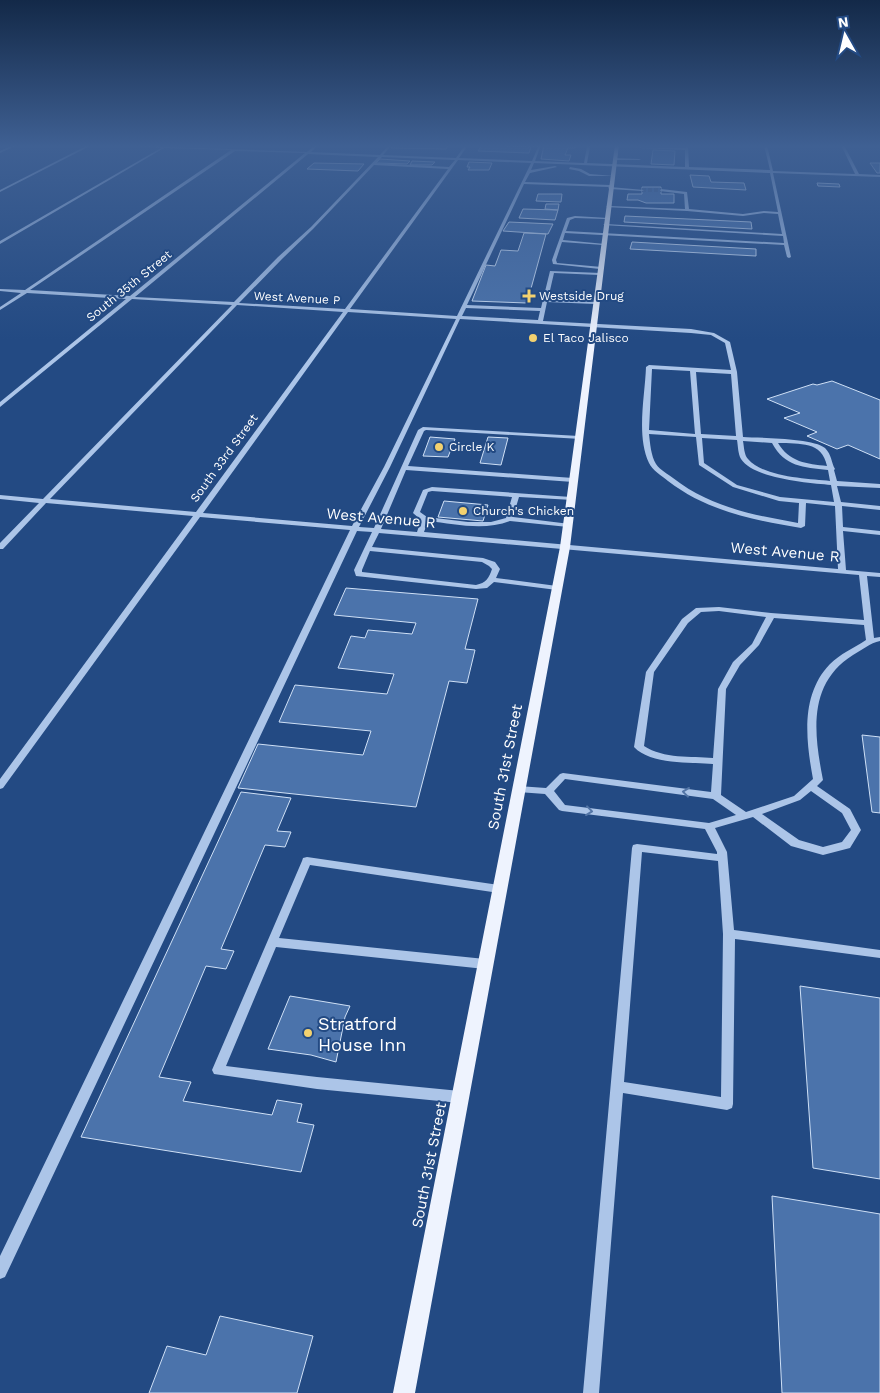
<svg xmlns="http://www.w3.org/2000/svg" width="880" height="1393" font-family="'Work Sans',sans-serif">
<rect width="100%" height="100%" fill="#234a83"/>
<path fill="#4b73ab" stroke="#cfe0f6" d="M394,145H449L446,149L391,148Z
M482,145L531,147L529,153L478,151Z
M544,145H577L575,148H568L565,155H571L569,161L541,159Z
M653,150L675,151L674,165L651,164Z
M380,159L410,161L407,164L376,163Z
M412,161L435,162L432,165H410Z
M469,162L492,163L489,170H468L470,167H467Z
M314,163L364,164L358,171L307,169Z
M870,163H880V173H877Z
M690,175L709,176L711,182L744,183L746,190L693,187Z
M817,183L839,184L840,187L818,186Z
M642,187H661V194H674V203H646L638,200H627L628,194H642Z
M538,194H562L561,202L536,201Z
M546,204H559L558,210L545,209Z
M523,209L558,210L555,220L519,218Z
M625,216L751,222L752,229L624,222Z
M509,222L553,224L548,234L503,231Z
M524,233L546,234L527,303L472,301L486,265L495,266L501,250L518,251Z
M632,242L756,249V256L630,249Z
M832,381L880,400V459L848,445L837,449L807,436L817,432L784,418L800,413L767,399L813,384L817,385Z
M430,437L455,439L448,457L423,456Z
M488,437L508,438L501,465L480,463Z
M444,501L488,505L483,521L438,517Z
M346,588L478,599L465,649L475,650L467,683L449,681L416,807L238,788L258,744L363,755L371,731L279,722L295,685L387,694L394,674L338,668L351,636L365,638L368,630L412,634L416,623L334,615Z
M862,735L880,737V813L872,812Z
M241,792L291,798L277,831L291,832L285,847L265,845L221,949L234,951L226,969L206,966L159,1077L191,1082L183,1101L272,1115L277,1100L302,1104L297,1122L314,1125L301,1172L81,1137Z
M800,986L880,998V1179L813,1168Z
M290,996L350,1006L345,1017L336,1062L311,1055L268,1049Z
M772,1196L880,1214V1393H782Z
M220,1316L313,1336L297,1393H149L167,1346L206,1355Z"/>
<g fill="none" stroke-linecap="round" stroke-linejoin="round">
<path stroke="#446596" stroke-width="4" stroke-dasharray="4 2" stroke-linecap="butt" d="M642,190H661"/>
<path fill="#acc5e8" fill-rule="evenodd" d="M13,145H17L0,153V151Z
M88,145H92L0,192V190Z
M119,145L307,152L315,145H318L311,152L380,155L389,145H392L383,155L456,158L465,145H468L459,158L532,161L538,147L487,145H541L535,161L584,163L587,146L593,145L590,147L587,163L685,167V150L615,147L685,148L686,145H688L689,167L770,170L764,145H767L773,171L855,174L841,145H844L859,174L880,175V177L773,173L791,257L789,258L787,257L784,245L565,233L563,240L605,244L603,245L562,242L556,260L557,263L602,267L600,269L553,264L552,260L567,218L575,216L608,218L606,219L575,218L570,220L566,231L784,243L783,236L603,225L605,224L782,234L778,214L764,213L743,216L687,211L606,207L608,206L685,209L684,194L660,191L661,189L687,192L689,209L743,214L764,211L778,212L770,173L534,163L531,170L555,166L557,167L530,173L525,182L610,185L612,186L610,187L644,190L642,191L610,189L608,188L609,187L524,184L467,305L541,308L550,271L601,273L599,275L554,273L548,299L595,302L597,303L595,304L547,302L543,321L691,329L714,333L730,342L737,372L743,437C760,438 813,438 825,448C832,455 831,462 835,469L834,470L837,481L880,484V488L837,486L841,502L880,506V510L842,506L843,527L880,531V535L843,531L846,570L880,573V577L867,576L874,638L880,637V641C870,643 862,650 853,655C807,684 814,734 823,780L817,786L850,809L861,830L850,848L823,855L791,846L753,817L715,828L727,852L734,930L880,950V958L735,939L733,1104L732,1108L727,1110L623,1093L599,1393H583L632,848L633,845L637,844L717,854V852L705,829L562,811L559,810L545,794L518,792L515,791L513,789L515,787L518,786L546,788L560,774L563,773L711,792L713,764C690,762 651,765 634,747L646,672L682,619L696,608L719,607L771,613L864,620L859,575L379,533L372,547L483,558L495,562L500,569L496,578L557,586L561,588L557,590L494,582L487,588L476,589L356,576L354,570L372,532L357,531L5,1277L0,1279V1256L350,530L200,517L3,788L0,789V779L193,516L46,503L3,549H0V543L39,503L0,499V495L43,499L232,305L132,299L0,407V402L126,299L27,293L0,310V307L21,293L0,291V289L25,290L231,150L164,148L0,244V241L161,148ZM235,151L305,153L130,296L30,290ZM308,154L378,157L311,227L278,257L234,302L135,297ZM382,157L455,160L449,167L376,163ZM458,160L531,163L457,316L350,309ZM374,165L448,169L345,309L239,303L282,259L313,229ZM237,305L343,312L196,512L50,499ZM466,308L540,311L538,320L462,316ZM348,312L456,319L384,467L352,526L203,513ZM460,319L691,333L711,335L725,343L731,370L649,365L646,367C645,396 636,436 649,463C652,470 662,476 668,481C707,511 753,520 801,528L805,526L806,503L835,506L838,569L424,532L428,521C455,524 484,531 510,521L568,527L570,526V524L513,517L519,497L573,500V498L571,497L432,487L423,490L413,513L421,520L417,532L381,529L406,470L573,482L576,480L573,478L408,466L424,431L426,430L581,439V437L579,436L423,427L418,430L374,528L359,527L390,467ZM652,369L690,371L695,434L649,430ZM696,372L731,374L736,436L701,434ZM649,434L696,437L699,465L733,487L779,501L799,503L798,523C753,515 710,507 673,478C668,474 660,470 656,464C651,456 650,443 649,434ZM702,438L737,440C738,446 738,454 741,459C754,479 809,483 831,485L834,502L780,497L737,485L704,463ZM743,441L772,443C785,467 803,467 828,470L830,481C808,479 763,477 748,459C744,455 744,446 743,441ZM778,443C800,444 822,441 827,466C807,464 789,462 778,443ZM432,491L512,497L506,518L491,522H468L427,517L420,512L428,492ZM370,551L482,562L489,566L492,569C489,578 486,583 476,585L362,572V570ZM719,611L766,617L752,644L733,662L718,689L713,758C691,756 664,759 644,746L654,672L688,623L701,612ZM774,618L864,625L866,640C854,648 840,654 830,664C800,695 806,741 813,779L794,796L746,812L721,795L726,689L740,665L759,645ZM565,779L713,799L736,815L709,823L565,805L554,791ZM811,791L842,813L851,830L842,842L823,847L799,840L762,814L800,800ZM642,852L718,861L723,934L721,1097L624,1082Z
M614,158L639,159L641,160H613Z
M570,167L581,169L590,174L614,176H589L579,171L569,169Z
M307,857L499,885L503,886L504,889L503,892L499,893L310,865L279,938L485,959L489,961L491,964L489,967L485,969L276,947L226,1066L317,1077L460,1091L465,1093L466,1097L465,1101L460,1103L317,1089L214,1074L212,1070L302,861L303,858Z"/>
<path fill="#eef3fe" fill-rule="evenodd" d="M615,145H619L570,547L415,1393H393L560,547Z"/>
</g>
<defs><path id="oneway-chevron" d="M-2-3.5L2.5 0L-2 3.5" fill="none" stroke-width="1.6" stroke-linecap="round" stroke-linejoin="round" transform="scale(1.25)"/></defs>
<g stroke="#5375a6">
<use href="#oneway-chevron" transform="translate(686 792) rotate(-173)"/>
<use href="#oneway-chevron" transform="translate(589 811) rotate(7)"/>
</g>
<linearGradient id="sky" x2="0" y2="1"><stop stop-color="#132948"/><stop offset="0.43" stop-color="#3f6093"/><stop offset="1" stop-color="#3f6093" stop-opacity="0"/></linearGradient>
<rect width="880" height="340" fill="url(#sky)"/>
<g fill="#f3d16f" stroke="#234a83" stroke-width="2">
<path d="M526.5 288.5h5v5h5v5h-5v5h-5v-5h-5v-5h5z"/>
<circle cx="533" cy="338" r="5"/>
<circle cx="439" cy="447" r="5"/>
<circle cx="463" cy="511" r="5"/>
<circle cx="308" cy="1033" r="5"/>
</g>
<g text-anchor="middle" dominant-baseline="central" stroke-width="4" stroke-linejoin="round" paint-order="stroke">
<g font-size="12" fill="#fff" stroke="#234a83">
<text transform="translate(129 286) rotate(-39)">South 35th Street</text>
<text transform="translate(297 298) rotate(3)">West Avenue P</text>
<text transform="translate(224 458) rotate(-54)">South 33rd Street</text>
</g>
<g font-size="12" fill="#fff" stroke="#234a83" text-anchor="start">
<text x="539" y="296">Westside Drug</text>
<text x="543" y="338">El Taco Jalisco</text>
<text x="449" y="447">Circle K</text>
<text x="473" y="511">Church's Chicken</text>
</g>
<g font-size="15" fill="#fff" stroke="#234a83">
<text transform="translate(381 518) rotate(5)">West Avenue R</text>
<text transform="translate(785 552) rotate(5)">West Avenue R</text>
<text transform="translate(505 767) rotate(-79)">South 31st Street</text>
<text transform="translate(429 1165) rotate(-79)">South 31st Street</text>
</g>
<g font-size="18" fill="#fff" stroke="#234a83" text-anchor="start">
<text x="318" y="1023">Stratford<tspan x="318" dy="21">House Inn</tspan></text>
</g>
</g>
<g transform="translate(845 35) rotate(352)" stroke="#234a83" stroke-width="4" paint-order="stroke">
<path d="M0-4L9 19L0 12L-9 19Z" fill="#ffffff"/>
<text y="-8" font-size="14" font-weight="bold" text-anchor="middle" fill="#ffffff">N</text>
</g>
</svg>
